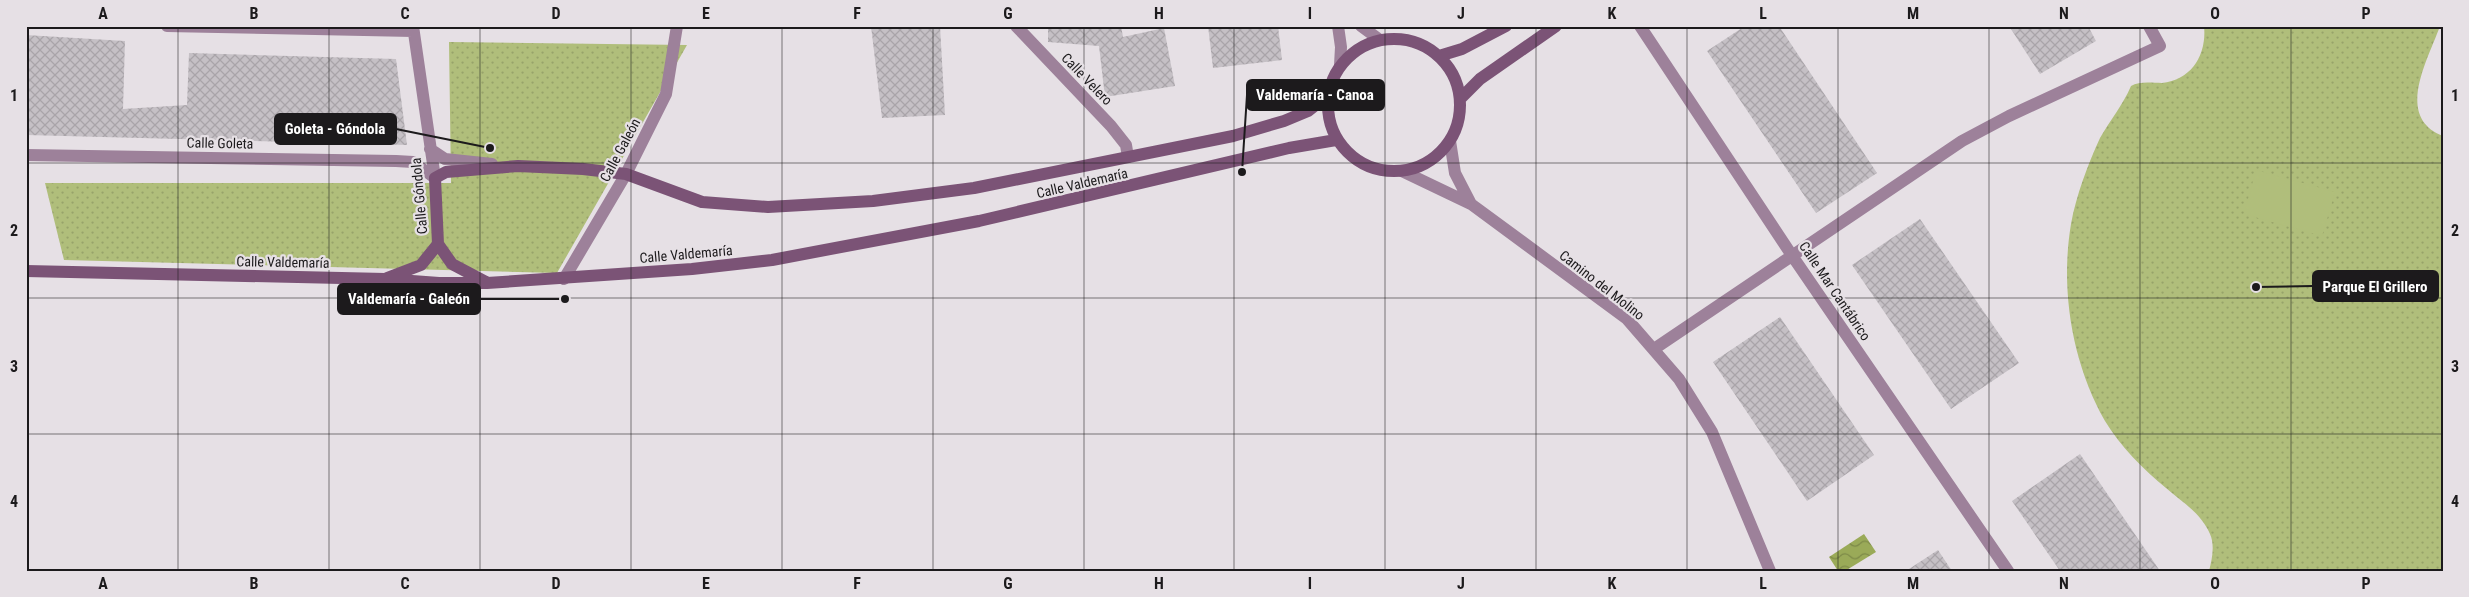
<svg xmlns="http://www.w3.org/2000/svg" width="2469" height="597" font-family="'Roboto Condensed',sans-serif">
<defs>
<pattern id="park-dots" width="8" height="8" patternUnits="userSpaceOnUse" patternTransform="scale(1.25)"><rect width="8" height="8" fill="#b0be7b"/><path d="M2 2h.1M6 6h.1" fill="none" stroke="#97a36a" stroke-width="1.8" stroke-linecap="round"/></pattern>
<pattern id="water-waves" width="16" height="10" patternUnits="userSpaceOnUse" patternTransform="scale(1.25)"><rect width="16" height="10" fill="#9aaa58"/><path d="M0 5q4-4 8 0t8 0" fill="none" stroke="#7d8a48"/></pattern>
<pattern id="building-cross-hatch" width="8" height="8" patternUnits="userSpaceOnUse" patternTransform="scale(1.25)"><rect width="8" height="8" fill="#c5c0c5"/><path d="M0 0l8 8M0 8l8-8" fill="none" stroke="#a9a4a9"/></pattern>
</defs>
<rect width="100%" height="100%" fill="#e6e0e5"/>
<path fill="url(#park-dots)" d="M2204,26H2440C2428,60 2394,117 2443,136V571H2209C2212,560 2215,545 2210,534C2201,513 2182,502 2166,488C2144,470 2120,446 2105,421C2072,363 2060,290 2071,224C2076,196 2088,164 2100,138C2110,120 2123,105 2131,86C2139,81 2152,83 2162,83C2192,80 2207,54 2204,26Z
M449,42L687,45L557,273L64,260L45,183H451Z"/>
<path fill="#b0be7b" d="M2256,170L2335,192L2322,236L2244,214Z"/>
<path fill="url(#water-waves)" d="M1864,534L1876,552L1845,571H1838L1829,557Z"/>
<path fill="url(#building-cross-hatch)" d="M871,26H940L945,115L882,118Z
M1048,26H1121L1123,37L1164,28L1175,86L1105,97L1099,46L1048,42Z
M1208,26H1278L1282,60L1213,68Z
M1745,26H1779L1877,173L1816,213L1707,51Z
M2009,26H2088L2096,41L2040,74Z
M26,35L125,41L123,109L187,105L189,53L396,59L407,145L26,135Z
M1920,219L2019,363L1951,409L1852,265Z
M1780,317L1874,455L1807,501L1713,362Z
M2080,454L2160,571H2060L2012,501Z
M1938,550L1952,571H1906Z"/>
<g fill="none" stroke-linecap="round" stroke-linejoin="round">
<path stroke="#9d819a" stroke-width="12" d="M167,26L413,31
M413,26L435,178
M1016,26L1111,126L1126,145L1128,157
M1338,26L1341,47L1340,65
M1361,26L1380,40
M1640,26L1793,257L2008,571
M1450,141L1455,173L1471,204
M430,149L445,159L492,164
M26,155L396,161L413,162L435,178
M1402,171L1471,204L1627,319L1679,379L1712,432L1770,571
M564,279L626,174L666,94L677,26
M1654,349L1962,141L2009,116L2160,46L2149,26"/>
<path stroke="#7b5376" stroke-width="12" d="M1328 105a66 66 0 1 1 132 0a66 66 0 1 1-132 0Z
M1439,56L1462,49L1506,26
M1460,99L1480,79L1556,26
M26,271L385,279L439,283H487L692,269L772,260L979,221L1289,148L1336,140
M387,278L421,265L438,244
M486,282L452,264L438,244L435,178L446,172L518,166L583,169L626,174L702,202L768,207L873,201L974,188L1233,136L1284,121L1308,111L1327,96"/>
</g>
<path fill="none" stroke="#1c1a1c" stroke-width="1" stroke-opacity="0.55" d="M178,26V571M329,26V571M480,26V571M631,26V571M782,26V571M933,26V571M1084,26V571M1234,26V571M1385,26V571M1536,26V571M1687,26V571M1838,26V571M1989,26V571M2140,26V571M2291,26V571M26,163H2443M26,298H2443M26,434H2443"/>
<g text-anchor="middle" dominant-baseline="central" stroke-width="4.5" stroke-linejoin="round" paint-order="stroke">
<g font-size="14" fill="#1c1a1c" stroke="#e6e0e5">
<text transform="translate(1087 79) rotate(46)">Calle Velero</text>
<text transform="translate(220 143) rotate(1)">Calle Goleta</text>
<text transform="translate(620 150) rotate(-62)">Calle Galeón</text>
<text transform="translate(1082 183) rotate(-13)">Calle Valdemaría</text>
<text transform="translate(419 196) rotate(-95)">Calle Góndola</text>
<text transform="translate(686 254) rotate(-5)">Calle Valdemaría</text>
<text transform="translate(283 262) rotate(1)">Calle Valdemaría</text>
<text transform="translate(1602 285) rotate(38)">Camino del Molino</text>
<text transform="translate(1835 291) rotate(56)">Calle Mar Cantábrico</text>
</g>
</g>
<path fill="none" stroke="#1c1a1c" stroke-width="2" d="M1242 172L1247 95M490 148L396 129M2256 287L2313 286M565 299L480 299"/>
<g fill="#1c1a1c" stroke="#e6e0e5" stroke-width="2">
<circle cx="1242" cy="172" r="5"/>
<circle cx="490" cy="148" r="5"/>
<circle cx="2256" cy="287" r="5"/>
<circle cx="565" cy="299" r="5"/>
</g>
<g fill="#1c1a1c" stroke="#1c1a1c" stroke-width="2">
<rect x="1247" y="80" width="137" height="30" rx="5"/>
<rect x="275" y="114" width="121" height="30" rx="5"/>
<rect x="2313" y="271" width="125" height="30" rx="5"/>
<rect x="338" y="284" width="142" height="30" rx="5"/>
</g>
<g font-size="15" text-anchor="middle" font-weight="bold" fill="#fff">
<text x="1315" y="100">Valdemaría - Canoa</text>
<text x="335" y="134">Goleta - Góndola</text>
<text x="2375" y="292">Parque El Grillero</text>
<text x="409" y="304">Valdemaría - Galeón</text>
</g>
<rect width="2469" height="597" fill="none" stroke="#e6e0e5" stroke-width="55"/>
<rect x="28" y="28" width="2414" height="542" fill="none" stroke="#1c1a1c" stroke-width="2"/>
<g font-size="16" text-anchor="middle" font-weight="bold" fill="#1c1a1c">
<text x="103" y="19">A</text>
<text x="254" y="19">B</text>
<text x="405" y="19">C</text>
<text x="556" y="19">D</text>
<text x="706" y="19">E</text>
<text x="857" y="19">F</text>
<text x="1008" y="19">G</text>
<text x="1159" y="19">H</text>
<text x="1310" y="19">I</text>
<text x="1461" y="19">J</text>
<text x="1612" y="19">K</text>
<text x="1763" y="19">L</text>
<text x="1913" y="19">M</text>
<text x="2064" y="19">N</text>
<text x="2215" y="19">O</text>
<text x="2366" y="19">P</text>
<text x="14" y="101">1</text>
<text x="2455" y="101">1</text>
<text x="14" y="236">2</text>
<text x="2455" y="236">2</text>
<text x="14" y="372">3</text>
<text x="2455" y="372">3</text>
<text x="14" y="507">4</text>
<text x="2455" y="507">4</text>
<text x="103" y="589">A</text>
<text x="254" y="589">B</text>
<text x="405" y="589">C</text>
<text x="556" y="589">D</text>
<text x="706" y="589">E</text>
<text x="857" y="589">F</text>
<text x="1008" y="589">G</text>
<text x="1159" y="589">H</text>
<text x="1310" y="589">I</text>
<text x="1461" y="589">J</text>
<text x="1612" y="589">K</text>
<text x="1763" y="589">L</text>
<text x="1913" y="589">M</text>
<text x="2064" y="589">N</text>
<text x="2215" y="589">O</text>
<text x="2366" y="589">P</text>
</g>
</svg>
